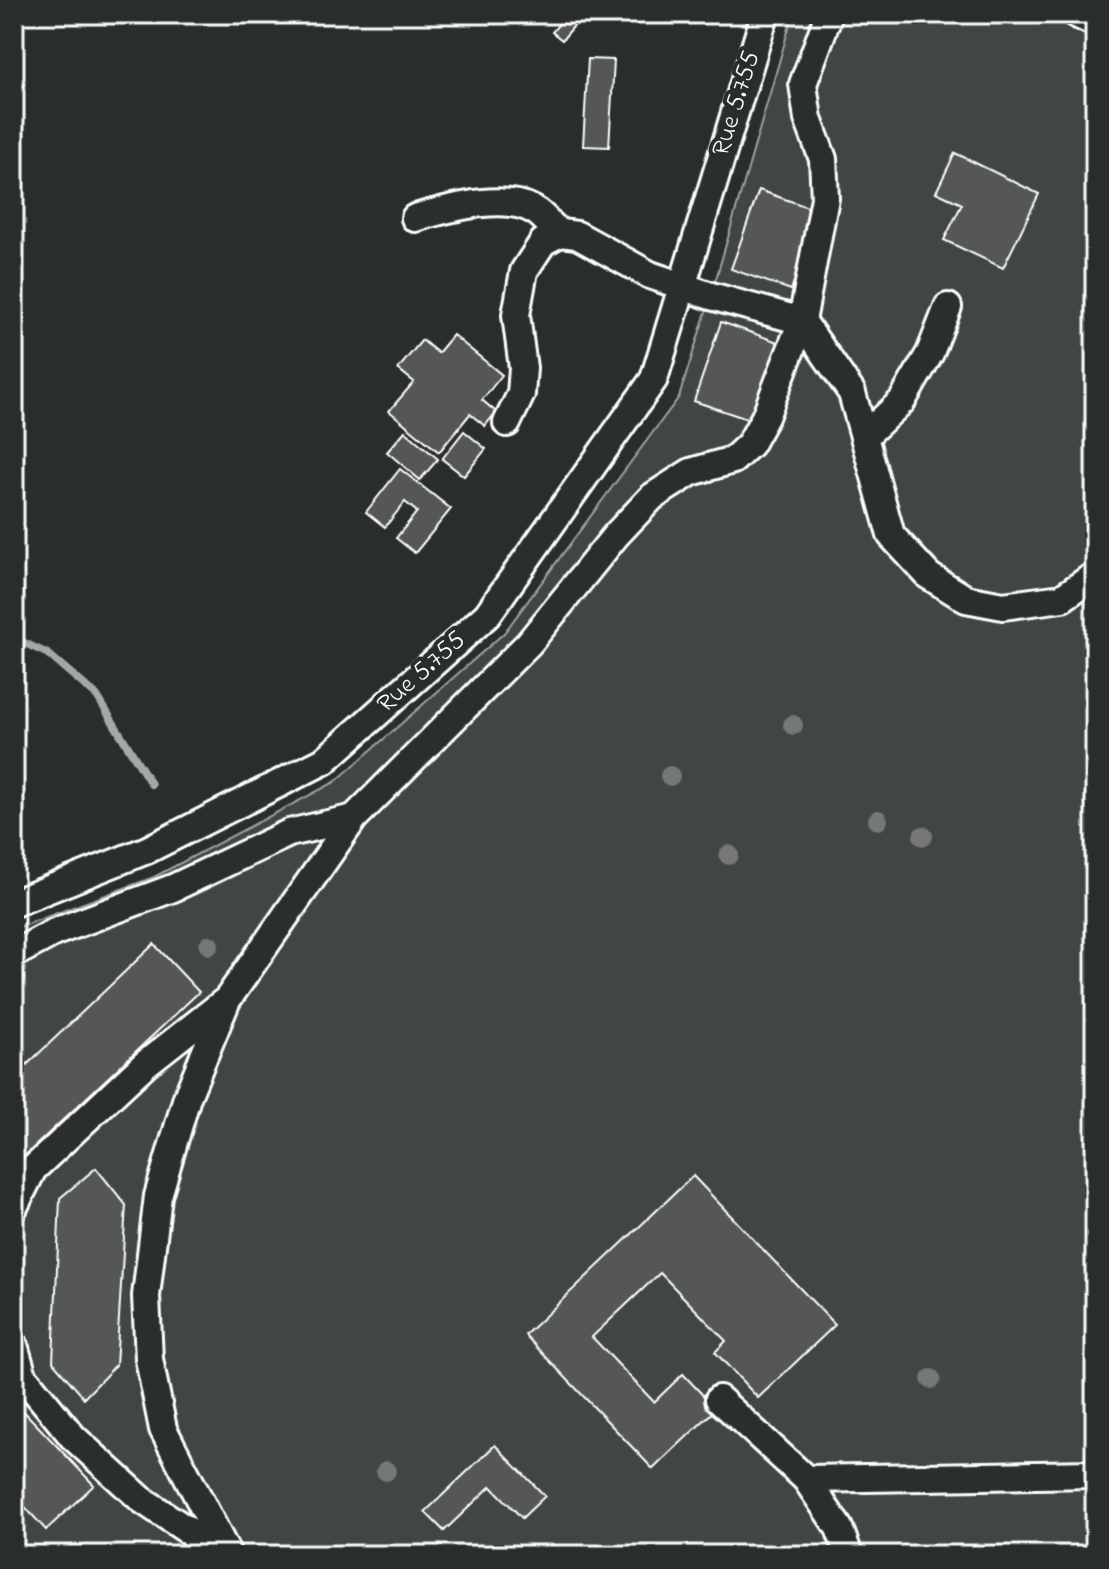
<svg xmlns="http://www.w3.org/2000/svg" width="1109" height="1569" font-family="'Indie Flower',sans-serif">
<rect width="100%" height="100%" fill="#2a2d2e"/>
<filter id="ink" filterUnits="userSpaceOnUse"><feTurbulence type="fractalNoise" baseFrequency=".0125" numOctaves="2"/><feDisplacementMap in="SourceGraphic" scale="16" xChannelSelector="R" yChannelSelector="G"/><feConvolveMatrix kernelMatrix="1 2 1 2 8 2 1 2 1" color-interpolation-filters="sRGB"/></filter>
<g filter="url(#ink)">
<path fill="#414445" stroke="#a0a2a2" stroke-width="2" d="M793,14H1095V1555H14V929L154,877L335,782L504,633L679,397L711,296Z"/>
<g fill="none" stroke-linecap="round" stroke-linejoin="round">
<path stroke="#a6a7a7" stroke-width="8" d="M14,638L48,654L97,696L151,784"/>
</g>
<path fill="#555758" stroke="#fff" stroke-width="2" d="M567,14H572L579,20L562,40L552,32Z
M588,59L614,60L609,147L583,146Z
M955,153L1039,194L1003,268L944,240L962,204L936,192Z
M759,190L819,211L791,290L731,269Z
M721,322L781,343L753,421L694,401Z
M453,335L502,375L482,400L496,412L485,426L470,414L439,452L389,411L414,382L398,369L422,340L438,353Z
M405,431L438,459L420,480L387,452Z
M464,431L486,449L464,476L442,459Z
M400,469L451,509L415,553L396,538L417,512L405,502L385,527L366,512Z
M154,944L199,992L14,1166V1077Z
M96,1168L126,1205L116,1365L84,1398L53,1362L60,1198Z
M693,1176L835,1325L758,1398L715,1352L726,1341L660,1273L592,1337L654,1402L683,1374L716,1409L653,1469L525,1335Z
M14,1401L94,1485L46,1530L14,1495Z
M495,1445L545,1496L522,1518L491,1486L444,1531L425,1512Z"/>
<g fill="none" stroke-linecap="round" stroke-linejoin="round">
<g stroke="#fff" stroke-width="32">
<path id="minor" d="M1076,14L1095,23
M415,218C447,209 507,191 537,212C545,218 552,227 560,233
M507,423L521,394L523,368L516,315L524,271L543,242L560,233L577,235L650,275L711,296L802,321L852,393L891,535L929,576L966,599L1003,606L1062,598L1095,575
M865,436L902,401L930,353L948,307
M14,903L147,850L324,761L487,615L654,379L765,14
M14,954L55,932L173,888L289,833L354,818
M14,1207L33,1169L144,1065L224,1002
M14,1345L23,1376L73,1437L141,1499L224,1555
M719,1399L806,1479L1095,1474
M806,1479L839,1528L849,1555
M228,1555L163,1429L149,1359L146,1296L158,1196L187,1097L227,1000L354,818L529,643L616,535L652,497L691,472L733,460L750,444L765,417L802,321L825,198L823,159L808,119L803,84L829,14"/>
</g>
<use href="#minor" stroke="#2a2d2e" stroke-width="26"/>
</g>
<g fill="#757778">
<circle cx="793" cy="725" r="10"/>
<circle cx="670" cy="776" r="10"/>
<circle cx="878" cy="820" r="10"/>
<circle cx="923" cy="836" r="10"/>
<circle cx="729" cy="855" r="10"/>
<circle cx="209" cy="945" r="10"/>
<circle cx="931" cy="1379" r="10"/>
<circle cx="386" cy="1471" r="10"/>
</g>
</g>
<g text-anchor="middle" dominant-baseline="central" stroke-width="8" stroke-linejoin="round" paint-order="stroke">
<g font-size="26" fill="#fff" stroke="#2a2d2e">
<text transform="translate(737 104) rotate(-73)">Rue 5.755</text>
<text transform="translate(422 673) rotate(-42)">Rue 5.755</text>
</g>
</g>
<rect width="1109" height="1569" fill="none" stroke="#2a2d2e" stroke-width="48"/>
<rect x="24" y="24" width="1061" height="1521" fill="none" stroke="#fff" stroke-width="3" filter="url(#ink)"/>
</svg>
